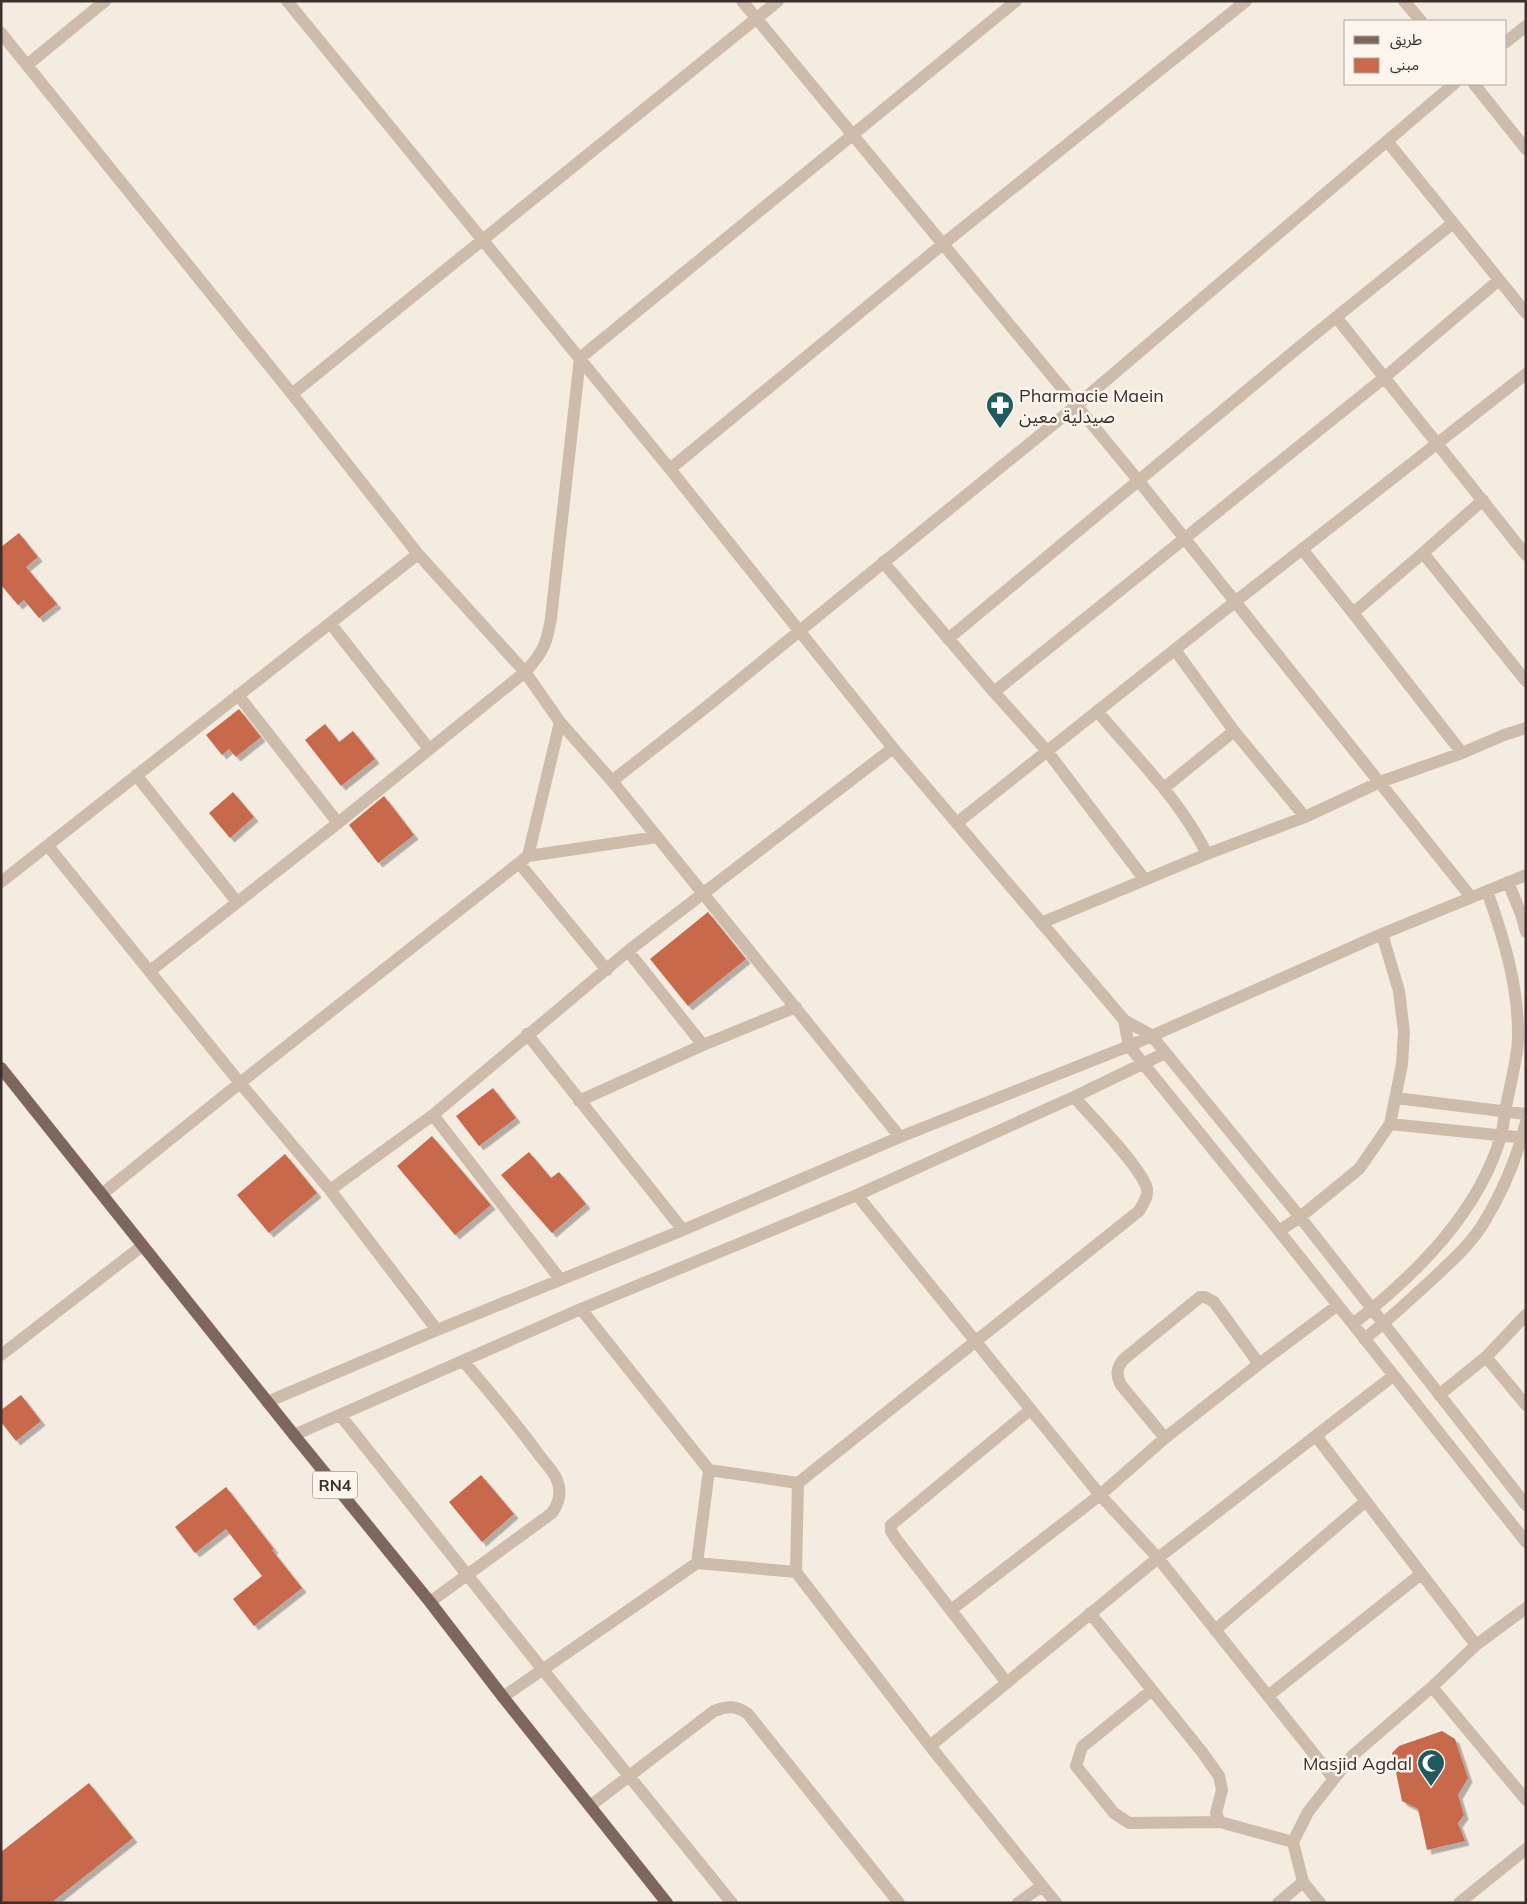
<svg xmlns="http://www.w3.org/2000/svg" width="1527" height="1904" font-family="Mulish,'Noto Sans Arabic',sans-serif">
<defs>
<filter id="shadow"><feDropShadow dx="4.5" dy="4.5" stdDeviation="0" flood-color="#0004"/></filter>
</defs>
<rect width="100%" height="100%" fill="#f4ebe1"/>
<path fill="#c8694b" filter="url(#shadow)" d="M19,533L38,557L26,567L57,604L39,618L24,600L18,605L1,585V547Z
M239,709L261,737L236,757L229,749L222,755L206,735Z
M325,724L339,742L353,731L375,759L341,786L305,740Z
M233,792L254,817L230,838L209,813Z
M384,796L414,835L378,863L349,825Z
M708,912L746,959L688,1006L650,959Z
M493,1088L516,1118L479,1146L456,1116Z
M432,1136L491,1205L455,1235L397,1166Z
M529,1152L551,1178L559,1172L586,1204L552,1233L501,1175Z
M285,1154L317,1193L269,1233L237,1195Z
M21,1395L41,1421L16,1441L1,1422V1410Z
M481,1475L514,1514L482,1542L449,1502Z
M226,1487L274,1549L272,1550L302,1588L254,1626L233,1599L262,1576L226,1529L195,1553L175,1527Z
M1442,1731L1455,1739L1468,1778L1458,1795L1464,1815L1458,1823L1465,1841L1427,1850L1418,1809L1402,1801L1392,1753L1399,1746Z
M89,1783L133,1838L51,1903H1V1852Z"/>
<g fill="none" stroke-linecap="round" stroke-linejoin="round">
<path stroke="#cdbbac" stroke-width="12" d="M287,1L670,469L893,748L1124,1020L1151,1035L1300,1217L1526,1505
M742,1L1138,480L1471,897
M1404,1L1421,21
M1,33L292,394L418,554L525,672L560,722L612,781L900,1137
M1506,42L1526,26
M27,65L105,1
M1474,84L1526,149
M1387,141L1526,313
M1336,317L1526,555
M292,394L778,1
M670,469L943,244L1246,1
M1483,500L1423,553L1526,681
M1302,549L1353,613L1423,553
M883,562L994,692L1047,751L1145,880
M1353,613L1462,753
M330,623L429,749
M948,639L1304,343L1453,223
M994,692L1385,377L1499,280
M238,695L338,823
M1097,711C1136,757 1180,800 1207,854L1305,817L1234,731L1175,650
M136,775L237,902
M612,781L705,708L1077,405L1454,84
M1164,788L1234,731
M1305,817L1380,782L1462,753L1504,735L1526,728
M958,822L1236,601L1526,374
M48,846L240,1083L330,1190L437,1330
M528,856L560,722
M519,863L607,970
M1,882L418,554
M1508,882L1521,914L1526,932
M1041,923L1207,854
M628,951L703,1045
M150,971L338,823L525,672C543,653 547,643 551,618L580,358L1016,1
M1124,1020L1129,1046L1279,1231L1526,1542
M527,1034L683,1230
M1396,1098L1526,1114
M579,1101L703,1045L796,1007
M433,1115L560,1279
M1390,1124L1526,1138
M330,1190L433,1115L628,951L893,748
M102,1194L240,1083L528,856L657,837
M857,1195L1100,1495L1158,1558L1334,1779
M1279,1231L1300,1217L1359,1169L1390,1124L1402,1064L1404,1032L1399,991L1382,934
M581,1309L709,1470
M1353,1324C1415,1275 1478,1214 1501,1136C1504,1125 1504,1113 1507,1102C1511,1081 1517,1060 1518,1039C1519,987 1504,939 1487,891
M1364,1339C1386,1322 1405,1304 1425,1286C1445,1267 1468,1248 1483,1224C1502,1193 1517,1158 1526,1122
M1,1355L142,1246
M1486,1357L1526,1405
M1439,1395L1486,1357L1526,1315
M267,1402L437,1330L683,1230L900,1137L1129,1046L1382,934L1526,875
M340,1415L543,1670L732,1903
M294,1435L581,1309L857,1195L1074,1097L1165,1053
M1316,1436L1476,1645
M1165,1438L1121,1385C1116,1375 1116,1368 1124,1359L1200,1297H1205L1214,1302L1259,1364
M697,1563L709,1470L798,1483L1139,1211C1143,1204 1148,1198 1147,1189C1143,1169 1090,1115 1074,1097
M796,1572L930,1746L1056,1903
M430,1602L552,1513C559,1503 562,1492 557,1480C553,1470 543,1461 537,1452C514,1421 489,1391 464,1362
M951,1610L1100,1495L1165,1438L1259,1364L1338,1305
M1090,1613L1202,1752L1219,1776L1222,1790L1216,1813L1220,1822L1293,1842
M1215,1630L1366,1501
M1007,1683L896,1539L891,1531V1525L1030,1410
M1432,1687L1526,1800
M1152,1690L1082,1747L1076,1766L1114,1813L1129,1823L1220,1822
M1268,1696L1421,1574
M503,1697L697,1563L796,1572L798,1483
M930,1746L1158,1558L1393,1376
M590,1806L714,1711C727,1706 736,1705 748,1714L899,1903
M1018,1903L1042,1886
M1278,1903L1303,1882
M1320,1903L1303,1882L1293,1842L1308,1812L1352,1756L1432,1687L1476,1645L1526,1608
M1459,1903L1526,1849"/>
<path stroke="#7d675c" stroke-width="12" d="M1,1068L294,1435L430,1602L503,1697L667,1903"/>
</g>
<defs>
<g id="pharmacy-pin" transform="scale(1.4375)"><path d="M0 17L-7.5 6A9.5 9.5 0 1 1 7.5 6Z" fill="#1f5a5e" stroke="#fbf5ee"/><path d="M-2-6h4v4h4v4h-4v4h-4v-4h-4v-4h4Z" fill="#fff"/></g>
<g id="mosque-pin" transform="scale(1.4375)"><path d="M0 17L-7.5 6A9.5 9.5 0 1 1 7.5 6Z" fill="#1f5a5e" stroke="#fbf5ee"/><path d="M3.5-4.9A6 6 0 1 0 3.5 4.9A5 5 0 1 1 3.5-4.9Z" fill="#fff"/></g>
</defs>
<g fill-rule="evenodd">
<use href="#pharmacy-pin" x="1000" y="405"/>
<use href="#mosque-pin" x="1431" y="1763"/>
</g>
<g text-anchor="middle" dominant-baseline="central" stroke-width="5" stroke-linejoin="round" paint-order="stroke">
<rect fill="#fbf5ee" stroke="#756b66" stroke-width="1" x="312.5" y="1471.5" width="45" height="27" rx="4"/>
<g font-size="16" font-weight="bold" fill="#3b302b">
<text x="335" y="1485">RN4</text>
</g>
<g font-size="18" fill="#3b302b" stroke="#fbf5ee" text-anchor="start">
<text x="1019" y="395">Pharmacie Maein<tspan x="1019" dy="21">صيدلية معين</tspan></text>
<text x="1412" y="1763" text-anchor="end">Masjid Agdal</text>
</g>
</g>
<rect width="1527" height="1904" fill="none" stroke="#3b302b" stroke-width="5"/>
<rect x="1344" y="20" width="162" height="65" fill="#fbf5ee" stroke="#aea6a0"/>
<rect x="1354" y="36" width="25" height="8" fill="#7d675c" stroke="#aea6a0"/>
<text x="1390" y="45" font-size="15" fill="#3b302b">طريق</text>
<rect x="1354" y="58" width="25" height="15" fill="#c8694b" stroke="#aea6a0"/>
<text x="1390" y="70" font-size="15" fill="#3b302b">مبنى</text>
</svg>
